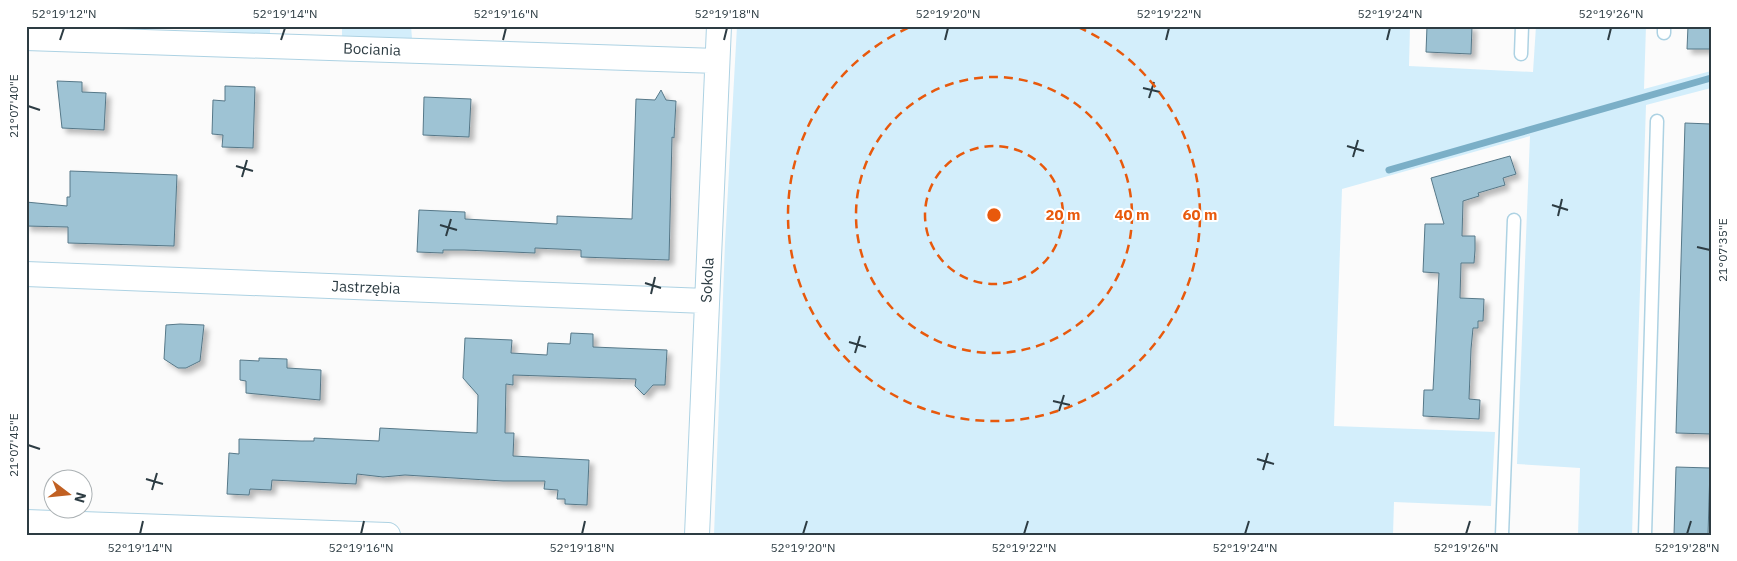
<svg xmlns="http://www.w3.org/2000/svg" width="1737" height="561" font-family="'IBM Plex Sans',sans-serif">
<defs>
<filter id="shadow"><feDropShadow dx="4.5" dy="4.5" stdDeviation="2.5" flood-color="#0004"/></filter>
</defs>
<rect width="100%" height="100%" fill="#fbfbfb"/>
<path fill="#d3eefb" d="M200,26H270V34L200,30Z
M342,26H411L412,38L342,37Z
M737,26H1410L1409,66L1533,72L1536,26H1646L1644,89L1711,71V88L1646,105L1632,535H1578L1580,468L1517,464L1530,136L1342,189L1334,426L1495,432L1491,506L1394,502L1393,535H714L725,243Z"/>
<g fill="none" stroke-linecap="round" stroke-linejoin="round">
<path stroke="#7bafc7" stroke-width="7" d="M1389,170L1711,78"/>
</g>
<path fill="#9ec3d4" stroke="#567888" filter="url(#shadow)" d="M1427,26H1472L1471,54L1426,52Z
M1688,26H1711V49H1687Z
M57,81L82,82V92L106,93L104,130L62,128Z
M225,86L255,87L253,148L222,147L223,135L212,134L213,100L225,101Z
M661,90L666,100L676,101L674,138L672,137L669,260L581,257V250L535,248V253L464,250H443V253L417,252L419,210L465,212V219L557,224V216L632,219L636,99L655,100Z
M424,97L471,99L469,137L423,135Z
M1685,123L1711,124V434L1676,433Z
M1510,156L1516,174L1503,178L1505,185L1478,193L1479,196L1463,201L1462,236H1475V250L1474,263H1461L1460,298L1484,299L1483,321H1478V328H1473L1471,349L1469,399L1480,400L1479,419L1423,416L1424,390H1433L1439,273L1423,272L1425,224H1444L1431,178Z
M70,171L177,175L174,246L68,243V227L26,226V202L67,206V197H70Z
M180,324L204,325L200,361L186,368H178L164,359L166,325Z
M571,333L593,334V347L667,350L665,385H653L644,395L635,386L636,379L513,375V385L506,384L505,433H514L513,456L589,460L587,505L565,504V499H557L558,490L544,489L545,481H503L405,475L383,477L357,474L356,484L272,480L271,490L250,489L249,495L227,494L229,453L239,454V439L301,441H314V438L379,441L380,428L477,433L478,395L463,378L465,338L512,340L511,353L547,355L548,343L570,344Z
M259,358L287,359V368L321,370L320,400L246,393V381L240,380V360L259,361Z
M1676,467L1710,468L1708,535H1674Z"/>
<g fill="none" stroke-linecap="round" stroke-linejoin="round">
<g stroke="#add2e3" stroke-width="15">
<path id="service" d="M1664,33V26
M1521,54L1522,26
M1502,535L1514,220
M1645,535L1657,121"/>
</g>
<g stroke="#add2e3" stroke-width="26">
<path id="minor" d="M26,38L717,61
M26,274L706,301
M26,522L388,535
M697,535L719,26"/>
</g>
<use href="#service" stroke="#fff" stroke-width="12"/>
<use href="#minor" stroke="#fff" stroke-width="24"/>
</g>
<path fill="none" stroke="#2d3c43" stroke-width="2" d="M60,40L64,28M281,40L285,28M503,40L506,28M724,40L727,28M945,40L948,28M1166,40L1169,28M1387,40L1390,28M1608,40L1611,28M1143,88L1160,92M1149,98L1154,82M28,106L40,110M1347,146L1364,151M1353,157L1358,140M236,166L253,171M242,177L247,160M1552,205L1568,210M1558,216L1562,199M440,225L457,230M446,236L451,219M1697,247L1710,250M645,283L661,288M651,294L655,277M849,342L866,347M855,353L860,336M1053,401L1070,405M1059,411L1064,395M28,445L40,449M1257,459L1274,464M1263,470L1268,453M146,479L163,484M152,490L157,473M140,534L143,521M361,534L364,521M582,534L585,521M803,534L807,521M1024,534L1028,521M1245,534L1249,521M1466,534L1470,521M1687,534L1691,521"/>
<g fill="none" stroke="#e8590c" stroke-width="2.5" stroke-dasharray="9 6">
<circle cx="994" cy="215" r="69"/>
<circle cx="994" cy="215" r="138"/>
<path d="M1078 27A206 206 0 1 1 910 27"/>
</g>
<g text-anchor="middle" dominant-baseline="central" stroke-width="4" stroke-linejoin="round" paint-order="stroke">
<g font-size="15" fill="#2d3c43" stroke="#fff">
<text transform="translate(372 49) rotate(2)">Bociania</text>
<text transform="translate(707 280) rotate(-87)">Sokola</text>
<text transform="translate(366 287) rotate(2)">Jastrzębia</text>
</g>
</g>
<circle cx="994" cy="215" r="8" fill="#e8590c" stroke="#fff" stroke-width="2.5"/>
<g font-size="15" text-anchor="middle" font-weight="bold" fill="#e8590c" stroke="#fff" stroke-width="4" stroke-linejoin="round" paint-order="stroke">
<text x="1063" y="220">20 m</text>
<text x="1132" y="220">40 m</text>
<text x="1200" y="220">60 m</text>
</g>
<rect width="1737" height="561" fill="none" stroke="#ffffff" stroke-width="55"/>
<g transform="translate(68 494) rotate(106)"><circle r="24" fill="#ffffff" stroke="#abb1b4"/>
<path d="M0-4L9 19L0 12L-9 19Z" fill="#c16022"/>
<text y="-8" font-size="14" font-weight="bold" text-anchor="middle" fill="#2d3c43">N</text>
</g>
<rect x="28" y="28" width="1682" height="506" fill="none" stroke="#2d3c43" stroke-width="2"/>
<g font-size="12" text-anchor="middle" fill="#2d3c43">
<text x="64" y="18">52°19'12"N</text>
<text x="285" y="18">52°19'14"N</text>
<text x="506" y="18">52°19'16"N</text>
<text x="727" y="18">52°19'18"N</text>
<text x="948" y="18">52°19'20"N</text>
<text x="1169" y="18">52°19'22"N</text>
<text x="1390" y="18">52°19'24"N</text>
<text x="1611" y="18">52°19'26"N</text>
<text transform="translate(14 106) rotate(-90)" y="4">21°07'40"E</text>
<text transform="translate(1723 250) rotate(-90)" y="4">21°07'35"E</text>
<text transform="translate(14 445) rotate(-90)" y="4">21°07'45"E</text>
<text x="140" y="552">52°19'14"N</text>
<text x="361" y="552">52°19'16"N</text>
<text x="582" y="552">52°19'18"N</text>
<text x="803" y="552">52°19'20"N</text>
<text x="1024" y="552">52°19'22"N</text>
<text x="1245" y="552">52°19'24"N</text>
<text x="1466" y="552">52°19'26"N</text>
<text x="1687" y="552">52°19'28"N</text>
</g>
</svg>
